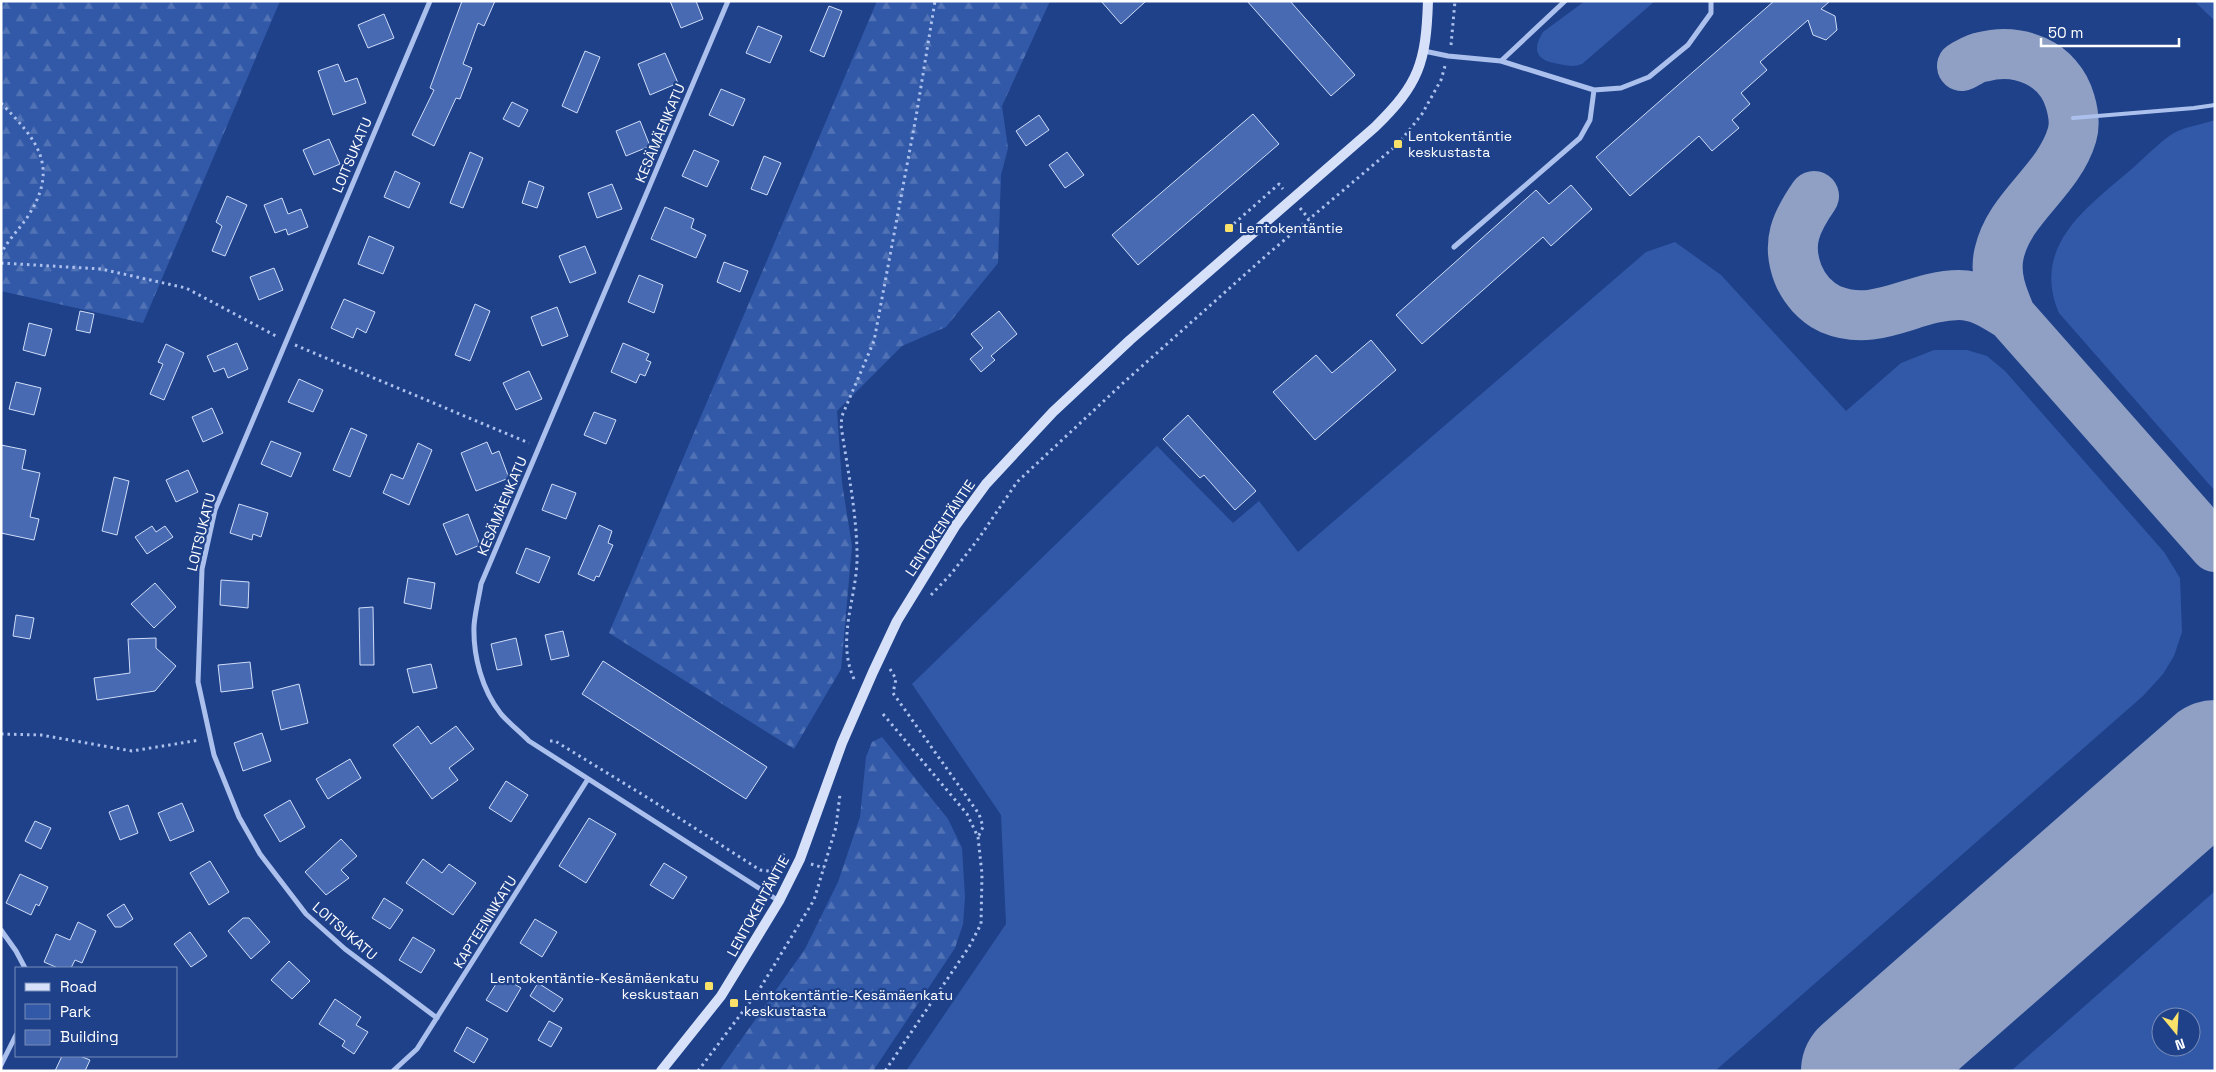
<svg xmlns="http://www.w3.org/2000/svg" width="2216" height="1072" font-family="'Space Grotesk',sans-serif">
<defs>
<pattern id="forest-firs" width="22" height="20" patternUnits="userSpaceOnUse" patternTransform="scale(1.25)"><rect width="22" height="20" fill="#3259a8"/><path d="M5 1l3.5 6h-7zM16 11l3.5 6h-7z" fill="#5172b5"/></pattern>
</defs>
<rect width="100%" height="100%" fill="#1f418a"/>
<path fill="#3259a8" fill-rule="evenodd" d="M1585,1H1655L1582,64C1574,67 1568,66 1559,64C1537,61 1531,51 1543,32Z
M2194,1H2215V21Z
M2215,120V491L2059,313C2030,245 2089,206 2134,167C2144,158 2167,135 2178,131C2189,126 2203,124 2215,120Z
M1675,242L1721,275L1846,411L1901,363L1934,350H1967L1987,356L2005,371L2164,552L2180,578L2182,632L2174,656L2163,674L2143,696L1715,1071H906L1006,924L1001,815L912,684L1157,446L1233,523L1259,501L1298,552L1646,252Z
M2215,891V1071H2011ZM2161,1017H2191V1047H2161Z"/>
<path fill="url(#forest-firs)" d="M1,1H280L143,323L1,291Z
M877,1H1050L1002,106L1008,148L1001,175L998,263L946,327L902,346L837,411L842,483L852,546L841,669L794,749L609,633Z
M882,737L948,819L962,848L965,897L963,924L955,948L873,1071H719L805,949L838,882L860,817L866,757L872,742Z"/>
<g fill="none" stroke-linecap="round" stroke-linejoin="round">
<path stroke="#8fa0c4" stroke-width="50" d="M1962,66C1968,63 1975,58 1982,57C2019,47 2059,63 2070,101C2073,111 2075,125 2072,135C2058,182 2009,207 1999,254C1994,276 2003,297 2011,316
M1814,196C1796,222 1786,243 1798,274C1804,289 1816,302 1830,309C1877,329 1913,295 1959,295C1979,295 1995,306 2011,316L2215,547
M2203,772L2215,756"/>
<path stroke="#8fa0c4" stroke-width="124" d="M1863,1071L2215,762"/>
</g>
<path fill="#476ab2" stroke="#d0ddf8" d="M462,1H495L484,26L478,23L463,64L472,68L460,99L456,98L434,146L412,135L434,90L430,88Z
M670,1H696L703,19L681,28Z
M1101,1H1146L1121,24Z
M1247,1H1290L1355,75L1331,96Z
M1774,1H1830L1821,9L1835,16L1837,30L1826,40L1813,35L1808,20L1760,62L1767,70L1741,93L1750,104L1732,120L1739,128L1712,151L1699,136L1630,196L1596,157Z
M829,6L842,11L824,57L810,51Z
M384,14L394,38L368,48L358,25Z
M758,26L782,36L770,63L746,53Z
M585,51L600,57L577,113L562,106Z
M665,53L678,83L650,95L638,64Z
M338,64L345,82L357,78L366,103L333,115L318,71Z
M721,89L745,99L733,126L709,115Z
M512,102L528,110L519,127L503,119Z
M1253,114L1279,144L1138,265L1112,235Z
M1039,115L1049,130L1026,146L1016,131Z
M640,121L650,146L626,156L616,131Z
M329,139L340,164L314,175L303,150Z
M694,150L719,161L707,187L682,176Z
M470,152L483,158L463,208L450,203Z
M1067,152L1084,175L1065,188L1049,165Z
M764,156L781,163L767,195L751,189Z
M395,171L420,183L409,208L384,197Z
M529,181L544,187L537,208L522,203Z
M612,184L622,209L597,218L588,193Z
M1571,185L1592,209L1551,246L1543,237L1422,344L1396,315L1536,190L1549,204Z
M227,196L247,205L225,256L212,251L222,226L216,222Z
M282,198L288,214L301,209L308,227L288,235L286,229L275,233L264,205Z
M665,207L694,219L691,228L706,235L696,258L651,239Z
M369,236L394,247L383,274L358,264Z
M585,246L596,273L570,283L559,256Z
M724,262L748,271L740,292L717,282Z
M274,268L283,290L259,300L250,277Z
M639,275L663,285L654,313L628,302Z
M344,299L375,312L366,333L357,328L353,338L331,328Z
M475,304L490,311L470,361L455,355Z
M557,307L568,336L542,346L531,317Z
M80,311L94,314L90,333L76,330Z
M999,311L1017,334L991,356L995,360L981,372L970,359L983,348L971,334Z
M29,323L52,329L45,356L23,350Z
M1371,340L1396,370L1315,440L1273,392L1316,355L1332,373Z
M237,343L248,369L228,378L224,368L214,372L207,356Z
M623,343L649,354L646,360L651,362L645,376L640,374L636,383L611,372Z
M166,344L184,353L164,400L150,394L163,364L158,362Z
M529,371L542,399L516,410L503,383Z
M299,379L323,390L313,412L288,402Z
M16,382L41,388L34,415L9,409Z
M212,408L223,433L203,442L192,417Z
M594,412L616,420L606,444L584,435Z
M1188,415L1256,491L1235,510L1204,475L1200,478L1163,439Z
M351,428L367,435L350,477L333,470Z
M271,441L301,453L291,477L261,464Z
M487,442L492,454L499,451L509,478L476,491L461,453Z
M418,443L432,450L409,505L383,493L391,474L403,479Z
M1,445L26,450L22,469L40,473L30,517L39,519L34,540L1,533Z
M188,470L198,492L176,502L166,480Z
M114,477L129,481L117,535L102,531Z
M552,484L576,493L566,519L542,510Z
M239,504L268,513L261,537L253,534L252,540L230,533Z
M468,514L480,545L456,555L443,524Z
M599,525L612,531L608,543L613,545L599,577L596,576L594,581L578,574Z
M152,526L156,532L165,526L173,537L147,554L135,537Z
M526,548L550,557L539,583L516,573Z
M408,578L435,583L431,609L404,603Z
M221,580L249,582L248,608L220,605Z
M155,583L176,607L154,628L131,604Z
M373,607L374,665H360L359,608Z
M16,615L34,618L30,639L13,636Z
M563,631L569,656L551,660L545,635Z
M156,638V648L176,666L155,691L97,700L94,678L130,673L128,639Z
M516,638L522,665L497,670L491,644Z
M603,661L767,767L746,799L582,694Z
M250,662L253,688L221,692L218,665Z
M431,664L437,688L413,693L407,669Z
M299,684L308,723L281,730L272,691Z
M418,726L431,744L456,726L474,749L449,768L458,780L432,799L393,745Z
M262,733L271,761L243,771L234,743Z
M350,759L361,778L328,799L316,779Z
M506,781L528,795L511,822L489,808Z
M290,800L305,827L280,842L264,815Z
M182,803L194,831L170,841L158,813Z
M128,805L138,833L120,840L109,812Z
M589,818L616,834L586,883L559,866Z
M35,821L51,828L41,849L25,841Z
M341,839L357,856L341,870L349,878L326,895L305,872Z
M423,859L442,873L449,864L476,883L453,915L406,883Z
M210,861L229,892L209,905L190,873Z
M664,863L687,877L673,899L650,885Z
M20,874L48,887L39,906L36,904L31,915L6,903Z
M384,898L403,910L390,929L372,918Z
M124,904L133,919L121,927H115L107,915Z
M243,918H249L270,942L251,959L228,931Z
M535,919L557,932L542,957L520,943Z
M78,922L96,931L82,963L75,960L71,968H58L44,962L56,934L70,940Z
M190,932L207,956L191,967L174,944Z
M413,937L435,950L421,973L399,960Z
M289,961L310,981L292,999L271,980Z
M501,976L521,988L507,1012L486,1000Z
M538,983L563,999L554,1012L530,996Z
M335,999L361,1017L356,1025L368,1032L354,1054L342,1046L345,1041L319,1024Z
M549,1021L562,1028L551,1047L538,1040Z
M467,1027L488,1039L474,1063L454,1051Z
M62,1056H80L90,1060L85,1071H55Z"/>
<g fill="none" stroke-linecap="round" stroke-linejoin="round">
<path stroke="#abc0ec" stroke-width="3" stroke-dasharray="2.5 4" stroke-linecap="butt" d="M1451,45L1455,1
M1,103C36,139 59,165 30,213C21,228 8,239 1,254
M1300,208L1309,219
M1229,228L1279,184L1283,189
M1,263L101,269L186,288L276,336
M295,345L529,443
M931,595L951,574L979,538L1017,482L1122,384L1269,253L1398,144L1422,114L1441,80L1445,66
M890,669L896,679L893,693L979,814L983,827L978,837
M854,679C835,637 859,594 857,551C856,508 847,467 841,425L842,416L874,341L916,117L935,1
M883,714L967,814L978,837L982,874L981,924L969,947L885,1071
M1,734L41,735L132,751L200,740
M550,741H555L648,798L760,870L769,871L776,865L780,854L786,856
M811,864L824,868
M698,1071L759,990L814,900L836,827L840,794"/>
<path stroke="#abc0ec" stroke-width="4" d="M2073,118L2194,108L2215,105"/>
<path stroke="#abc0ec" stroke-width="5" d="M430,1L215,510L202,569L198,682L214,755L239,817L260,854L306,914L345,949L437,1018
M728,1L481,584C479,597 475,612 474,626C473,656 482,690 501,714C509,723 520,732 529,741L779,901
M1424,51L1448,56L1501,61L1594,90L1621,88L1649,77L1688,45L1711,13V1
M1501,61L1565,1
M1454,247L1580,138L1590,120L1594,90
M1,930L16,951L25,968
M1,1065L16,1035
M393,1071L417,1049L588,779"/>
<path stroke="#d6e1f9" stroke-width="10" d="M661,1071L721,996L779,901L800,859L842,743L873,672L897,621L956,525L986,484L1053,412L1130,340L1375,127C1419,84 1426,63 1428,1"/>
</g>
<g fill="#fae16a" stroke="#1f418a" stroke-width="2">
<rect x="1393" y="139" width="10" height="10" rx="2.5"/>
<rect x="1224" y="223" width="10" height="10" rx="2.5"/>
<rect x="704" y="981" width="10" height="10" rx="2.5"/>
<rect x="729" y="998" width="10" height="10" rx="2.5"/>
</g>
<g text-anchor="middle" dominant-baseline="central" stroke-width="4.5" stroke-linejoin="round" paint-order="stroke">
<g font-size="14" fill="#fff" stroke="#1f418a">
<text transform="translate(660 133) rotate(-67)">KESÄMÄENKATU</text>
<text transform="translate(352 155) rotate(-67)">LOITSUKATU</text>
<text transform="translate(502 506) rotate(-67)">KESÄMÄENKATU</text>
<text transform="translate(940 528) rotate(-56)">LENTOKENTÄNTIE</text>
<text transform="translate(201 532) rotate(-76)">LOITSUKATU</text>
<text transform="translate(758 906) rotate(-61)">LENTOKENTÄNTIE</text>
<text transform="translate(485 922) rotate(-58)">KAPTEENINKATU</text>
<text transform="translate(345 931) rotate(41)">LOITSUKATU</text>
</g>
<g font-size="14" fill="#fff" stroke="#1f418a" text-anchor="start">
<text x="1408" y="136">Lentokentäntie<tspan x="1408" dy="16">keskustasta</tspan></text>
<text x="1239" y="228">Lentokentäntie</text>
<text x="699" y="978" text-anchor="end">Lentokentäntie-Kesämäenkatu<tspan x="699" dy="16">keskustaan</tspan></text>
<text x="744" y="995">Lentokentäntie-Kesämäenkatu<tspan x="744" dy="16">keskustasta</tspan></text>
</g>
</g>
<rect width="2216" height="1072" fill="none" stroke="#ffffff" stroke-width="5"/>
<rect x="15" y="967" width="162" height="90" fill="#1f418a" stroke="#798db9"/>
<rect x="25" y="983" width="25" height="8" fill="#d6e1f9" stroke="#798db9"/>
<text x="60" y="992" font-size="15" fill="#ffffff">Road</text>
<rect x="25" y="1004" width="25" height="15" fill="#3259a8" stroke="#798db9"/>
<text x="60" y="1017" font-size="15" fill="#ffffff">Park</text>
<rect x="25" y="1030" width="25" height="15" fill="#476ab2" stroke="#798db9"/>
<text x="60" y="1042" font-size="15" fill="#ffffff">Building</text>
<g transform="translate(2176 1032) rotate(162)"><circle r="24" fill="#1f418a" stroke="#798db9"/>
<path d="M0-4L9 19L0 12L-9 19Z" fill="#fae16a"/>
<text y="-8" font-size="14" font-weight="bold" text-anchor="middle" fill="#ffffff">N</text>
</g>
<path d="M2041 38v8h138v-8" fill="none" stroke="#ffffff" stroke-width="2.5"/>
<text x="2048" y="38" font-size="15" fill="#ffffff" stroke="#1f418a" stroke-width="4" paint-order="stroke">50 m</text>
</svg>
